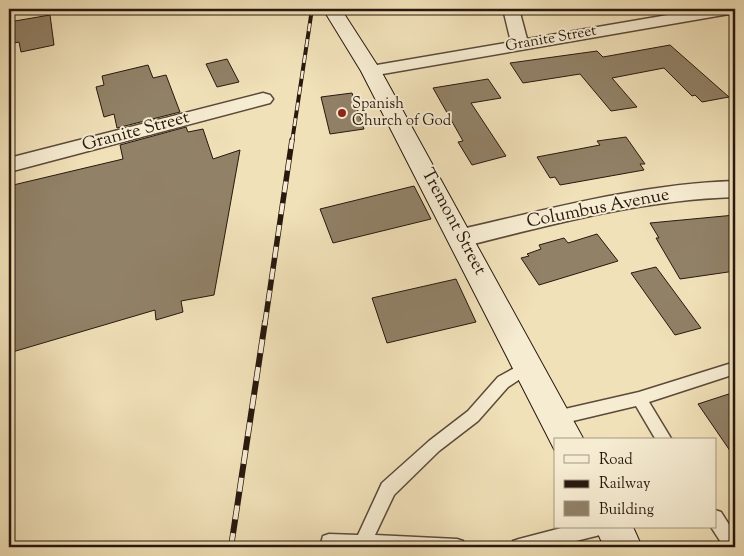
<svg xmlns="http://www.w3.org/2000/svg" width="744" height="556" font-family="'Sorts Mill Goudy',serif">
<rect width="100%" height="100%" fill="#f1e1b9"/>
<filter id="stains"><feTurbulence type="fractalNoise" baseFrequency=".004" numOctaves="4"/><feColorMatrix values="0 0 0 0 .2 0 0 0 0 .09 0 0 0 0 .02 0 0 0 .5 -.17"/></filter>
<radialGradient id="worn" r=".72"><stop offset=".6" stop-color="#630" stop-opacity="0"/><stop offset="1" stop-color="#630" stop-opacity=".3"/></radialGradient>
<path fill="#918167" stroke="#28180e" d="M50,15L54,45L21,52L19,42L9,44V22Z
M670,45L729,97L702,102L695,95L692,96L664,68L612,78L637,107L611,111L580,74L523,83L510,63L597,51L603,57Z
M227,59L239,82L217,87L206,64Z
M148,65L153,78L166,75L180,112L117,128L114,114L104,117L96,87L104,85L102,76Z
M488,79L501,98L471,103L506,156L472,165L458,142L463,141L433,88Z
M352,93L364,129L330,134L321,97Z
M186,127L188,132L203,129L213,159L240,150L214,295L181,301L183,312L156,320L155,310L9,353V186L123,159L120,145Z
M626,137L645,164H640L644,170L560,185L555,177L550,178L537,157L600,145L597,141Z
M414,186L431,219L333,243L320,209Z
M735,215V271L680,279L656,238H659L650,223Z
M597,234L618,261L539,285L521,258L529,256L527,254L541,249L539,245L564,238L568,243Z
M656,267L701,328L675,335L631,273Z
M456,279L476,322L387,343L372,298Z
M735,392V458L698,404Z"/>
<g fill="none" stroke-linecap="round" stroke-linejoin="round">
<g stroke="#5a4a39" stroke-width="3">
<path id="lane" d="M529,360L534,362L536,366L534,370L508,387L478,421L439,451L394,495L375,535L457,539L463,541L465,547H320L323,536L329,534L358,535L382,483L429,441L468,411L498,377Z
M735,362V374L649,402L672,440H656L636,406L556,425L551,423L549,418L551,413L556,411L639,392Z
M715,510L721,512L735,534V547H724L711,527H715Z
M565,527H608L606,533L600,535L552,547H511L513,541L519,539Z"/>
</g>
<g stroke="#5a4a39" stroke-width="3">
<path id="street" d="M503,9H519L527,39L703,9H735V13L371,76L365,75L362,71L365,67L371,66L511,42Z
M263,93L270,95L273,99L270,103L9,172V158Z
M735,181V197C641,200 553,224 462,247L454,244L450,238L454,232L462,229C553,208 642,184 735,181Z"/>
</g>
<g stroke="#28180e" stroke-width="2">
<path id="secondary" d="M323,9H341L381,71L584,440H555V451L361,71Z
M595,527H633L642,547H604Z"/>
</g>
<use href="#lane" fill="#f6ecd2" fill-rule="evenodd"/>
<use href="#street" fill="#f6ecd2" fill-rule="evenodd"/>
<use href="#secondary" fill="#f6ecd2" fill-rule="evenodd"/>
<g stroke="#28180e" stroke-width="4">
<path id="rail-far2" d="M292,142L312,9"/>
</g>
<g stroke="#28180e" stroke-width="5.5">
<path id="rail-far1" d="M265,323L292,140"/>
</g>
<g stroke="#28180e" stroke-width="6">
<path id="rail" d="M231,547L265,322"/>
</g>
<use href="#rail-far2" stroke="#f6ecd2" stroke-width="2.5" stroke-dasharray="8" stroke-linecap="butt"/>
<use href="#rail-far1" stroke="#f6ecd2" stroke-width="4" stroke-dasharray="11" stroke-linecap="butt"/>
<use href="#rail" stroke="#f6ecd2" stroke-width="4.5" stroke-dasharray="14" stroke-linecap="butt"/>
</g>
<circle fill="#8f2418" stroke="#f6ecd2" stroke-width="2" cx="342" cy="113" r="5"/>
<g text-anchor="middle" dominant-baseline="central" stroke-width="4" stroke-linejoin="round" paint-order="stroke">
<g font-size="15" fill="#28180e" stroke="#f6ecd2">
<text transform="translate(551 39) rotate(-10)">Granite Street</text>
</g>
<g font-size="15" fill="#28180e" stroke="#f6ecd2" text-anchor="start">
<text x="352" y="104">Spanish<tspan x="352" dy="17">Church of God</tspan></text>
</g>
<g font-size="18" fill="#28180e" stroke="#f6ecd2">
<text transform="translate(136 132) rotate(-15)">Granite Street</text>
<text transform="translate(598 209) rotate(-11)">Columbus Avenue</text>
<text transform="translate(453 222) rotate(62)">Tremont Street</text>
</g>
</g>
<rect width="744" height="556" fill="none" stroke="#f1e1b9" stroke-width="30"/>
<rect x="10" y="10" width="724" height="536" fill="none" stroke="#28180e" stroke-width="2.5"/>
<rect x="15" y="15" width="714" height="526" fill="none" stroke="#28180e"/>
<rect x="554" y="438" width="162" height="90" fill="#f6ecd2" stroke="#a49784"/>
<rect x="564" y="455" width="25" height="8" fill="#f6ecd2" stroke="#a49784"/>
<text x="599" y="464" font-size="15" fill="#28180e">Road</text>
<rect x="564" y="480" width="25" height="8" fill="#28180e" stroke="#a49784"/>
<text x="599" y="488" font-size="15" fill="#28180e">Railway</text>
<rect x="564" y="501" width="25" height="15" fill="#918167" stroke="#a49784"/>
<text x="599" y="514" font-size="15" fill="#28180e">Building</text>
<rect width="100%" height="100%" filter="url(#stains)"/>
<rect width="100%" height="100%" fill="url(#worn)"/>
</svg>
